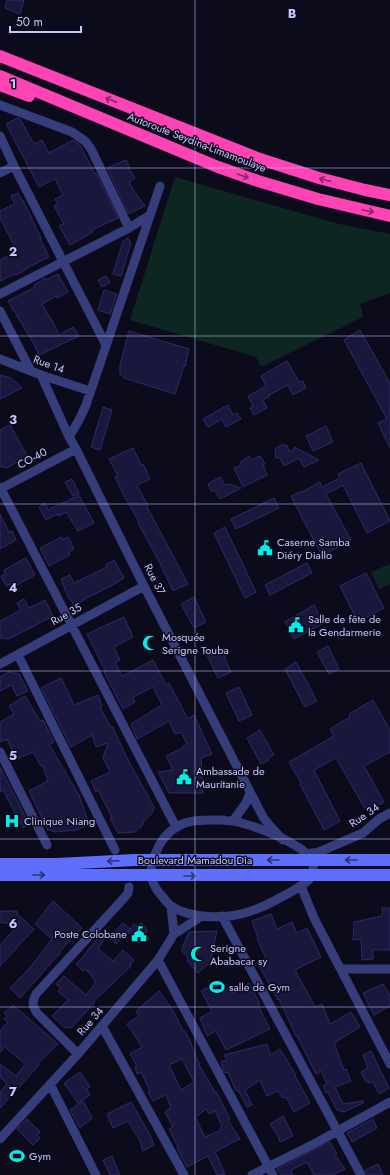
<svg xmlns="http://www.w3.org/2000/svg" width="390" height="1175" font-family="Jost,sans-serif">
<rect width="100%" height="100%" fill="#0c0b1c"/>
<path fill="#0e2622" d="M175,177L339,224L390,234V293L360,304L363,317L261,367L256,357L130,320Z
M390,564V584L379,589L371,572Z"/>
<path fill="#1a173d" stroke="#2e2a69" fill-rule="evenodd" d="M7,0H24L20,14L5,8Z
M17,118L20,119L34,144L42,140L49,153L73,140L80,145L95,174L96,173L118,218L92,230L93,232L70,245L59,226L64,224L54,206L58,204L55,199L63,195L55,179L39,187L6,124Z
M126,160L130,168L129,169L135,178L129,182L134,191L145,206L130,213H128L107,168Z
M18,193L22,200H23L41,238H40L49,257L25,269V270L16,275L15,274L0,281V260L17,251L0,218V211L15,204L11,196Z
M128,238L131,243L121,276L113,274L123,241Z
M58,274L68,292L57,298L56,296L42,304L54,324L59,335L73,327L79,336L39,355L34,344L8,301L35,287L34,285L45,278L46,280Z
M106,276L110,282L102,287L98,280Z
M104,290L117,294L110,314L98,310Z
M360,330L390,383V448L378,423L387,419L344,340Z
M129,331L189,349L185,367L184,366L175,394L124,378L120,374V365Z
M287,361L299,382L303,381L306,388L293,395L288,385L269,395L270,396L263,400L267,408L254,415L250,408L253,406L248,396L266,386L261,376Z
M0,375L11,378L22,388L0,399Z
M228,405L233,415L237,413L241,419L226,427L222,419L208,427L203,419Z
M103,407L112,410L100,450L91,447Z
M10,425L29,459L22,462L21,460L7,468L0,466V430Z
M326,426L333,442L313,451L306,436Z
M283,444L284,446L287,445L289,452L295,449L294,447L319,460L304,467L299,458L284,466L280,458H276L275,449Z
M133,448L141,465L143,464L150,479L137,485L148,506L147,507L188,584L173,591L159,561L138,523L139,522L122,492L115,477L118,476L109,459Z
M249,456L252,460L260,456L265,464L263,465L267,475L243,487L234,468L240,466V463Z
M361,463L390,521L367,533L343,485L326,494L351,540L322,556L291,496L302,491V492L320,482L322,487L340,478L338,474Z
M220,477L225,485L229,484L241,488L220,499L214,490L212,492L208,484Z
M72,479L79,493L73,496L65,482Z
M79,495L94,523L78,531L66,512L58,516L57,514L46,520L39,507L45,503L48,510Z
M274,498L279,508L236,529L231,519Z
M0,514L9,532L12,531L16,540L0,549Z
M225,527L256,592L245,598L214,533Z
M62,537L63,540L68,537L74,549L69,552L70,555L49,566L40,548Z
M26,558L35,575L13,587L11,584L6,586L1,576L5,574L4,570Z
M114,560L124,578L111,586L83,600V601L74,606L64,589H65L61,579L70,575L74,583L107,567L106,565Z
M307,563L312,573L270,595L265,585Z
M366,573L384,608L358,622L340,586Z
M194,597L206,622L194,628L181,604Z
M24,599L29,608L45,600L53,616L9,639L0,638V621L21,610L17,603Z
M314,605L324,623L294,639L285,622Z
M124,617L133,637L114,647L120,660L115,662L122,676L153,660L166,685L169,683L188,719L194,715L212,754L201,758L203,793H169L158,772L173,770L166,756L183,748L182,747L187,744L181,732L175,734L169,721L137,739L131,724L162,705L153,687L133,697L135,702L123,709L104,672H106L87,634Z
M328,646L339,669L329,674L317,652Z
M221,649L231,672L218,678L207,655Z
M296,662L317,701L305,707L285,669Z
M9,672L19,674L28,691L17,696L12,685L0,691V677Z
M61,678L74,705L98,695L102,706L100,707L110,726H112L128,760L154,807L153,812L144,821L142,826L135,832L118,833L110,818L112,817L98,790L96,792L91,781L110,772L103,758L108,743L96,747L92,735L71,747L41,688Z
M239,687L252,715L239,721L226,693Z
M25,696L40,721L43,720L54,742L49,744L79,795L89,824L77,830L55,832L47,829L29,791L48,781L43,766H41L33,752L16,759L7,739L0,742V722L14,714L9,706Z
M373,700L390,730V752L364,766L384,802L367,812L336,758L314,770L340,821L324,830L300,784L301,783L289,762L334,736L330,729L350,717L349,714Z
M260,730L274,755L268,758L269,760L261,764L247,738Z
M0,767L29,824L23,828L3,790L0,792Z
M53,901L82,928L60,951L61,952L20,998L10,988L29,969L52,939L35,924Z
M382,908H390V950H373V959L362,960L361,939L353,940L354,922L382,916Z
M1,911H17V914L34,929L0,966V945L20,923H1Z
M271,914L277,929L292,922L297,933L307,928L321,957L295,970L315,1007L322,1004L330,1024L351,1012L360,1027L334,1043L344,1070L346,1069L351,1081L335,1087L343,1104L363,1101V1103L344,1112L337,1110L328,1092L326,1093L323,1086L327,1084L321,1071L316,1074L297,1036H296L279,999L278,1000L257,962L266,958L257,939L258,938L252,921Z
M123,923L130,929L116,944L110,937Z
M142,923L147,929L144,939L139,944L128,932L134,924L137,926Z
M217,931L211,958L212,961L198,973L187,961L188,958L182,951V948L189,932Z
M102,933L106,936L98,949L113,961L123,950L134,960L130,964L131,966L94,1001L95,1002L72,1027L65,1028L52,1016L68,1000L58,991L61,988L56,984L64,976L86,995L96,982L86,969L83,971L76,964L81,959Z
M249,983L260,1004L258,1005L270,1029L226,1050L216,1031L207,1036L200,1018L212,1011L201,991L212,986L217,995L228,988L231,994Z
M383,984L390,995V1006L374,1015L363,993Z
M159,991L172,1009L183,1030H184L189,1039L196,1055H195L200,1064L199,1065L215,1092L216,1091L230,1119L228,1120L240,1139L233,1142L215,1152L225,1174L217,1175L208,1156L187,1167L177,1148L178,1147L169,1129L173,1127L165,1112L171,1108L166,1095L153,1101L148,1092L150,1091L141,1072L137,1074L135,1067L137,1066L130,1054L142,1047L127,1024L139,1016L136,1011ZM182,1059L194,1082L181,1090L169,1065ZM206,1109L209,1114L215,1111L222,1126L220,1128L221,1130L205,1137L195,1117Z
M13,1005L58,1044L38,1063L39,1065L0,1108V1092L7,1084L0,1077V1064L16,1076L25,1064L5,1047L0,1052V1031L8,1022L4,1019L7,1016L4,1013Z
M267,1044L270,1055L280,1049L291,1067L296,1075L295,1076L310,1103L294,1112L286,1097L282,1098L278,1091L267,1096L260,1080L245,1090L252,1105L247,1107L238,1090L236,1091L228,1072L225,1073L223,1070L221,1062L227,1060L224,1055Z
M371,1051L389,1088L379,1094L373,1082L369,1083L368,1081L366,1082L361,1072L368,1068L363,1055Z
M80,1072L90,1087L86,1089L90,1095L78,1103L64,1083Z
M83,1101L92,1118L80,1128L70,1110Z
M131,1102L150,1135L154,1145L143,1151L140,1141L128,1121L113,1128L107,1114Z
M283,1116L293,1136L280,1142L278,1136L270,1124Z
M27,1119L40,1132L37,1135L40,1138L33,1145L17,1129Z
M373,1119L377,1128L352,1142L347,1133Z
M330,1142L337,1154L335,1155L345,1169L333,1175H314L307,1162L291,1170L293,1175H281L277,1169Z
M112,1156L120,1175H110L103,1160Z
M378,1164L383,1175H367L365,1170Z"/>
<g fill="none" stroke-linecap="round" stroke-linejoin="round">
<path stroke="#363d7b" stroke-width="9" d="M0,105L72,132L85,141L91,149L129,228
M0,136L14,166L106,345
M0,173L14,166
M0,294L129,228L150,215
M0,311L31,371
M0,359L41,375L90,391
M41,375L69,437L76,449L144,586L263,817L270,826L283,840
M69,437L79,420L86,405L160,186
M0,487L176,827
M0,489L76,449
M18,655L115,850
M0,664L144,586
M0,752L47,845
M221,820C229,821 237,821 245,824C263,829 298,843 310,857C313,861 314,869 313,874C309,884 285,895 276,900C267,905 258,909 248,912C227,919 190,919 171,906C167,903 164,898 161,895C148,881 149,866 157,850C162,838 172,828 185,823C196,819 209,820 221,820Z
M233,821L246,803L250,793
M306,854L319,852L363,833L379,819L390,813
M301,886L314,918L390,1064
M222,916L361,1175
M174,934L202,916
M158,960L273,1175
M341,969H390
M102,1026L184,1175
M78,1054L37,1013C32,1005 32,1002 36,994L124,898L128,893L129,887
M50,1084L96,1175
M0,1139L78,1054L158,960L174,934L171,906
M252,1175L314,1144L390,1102"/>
<path stroke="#5e6ffe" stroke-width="12" d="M0,864H57L135,860H390
M0,875H390"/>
<path stroke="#fe43b4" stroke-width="12" d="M0,56L260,159L319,178L365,190L390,195
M0,76L218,167L258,181L318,199L390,216
M0,85L29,96"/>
</g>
<defs><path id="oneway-shaft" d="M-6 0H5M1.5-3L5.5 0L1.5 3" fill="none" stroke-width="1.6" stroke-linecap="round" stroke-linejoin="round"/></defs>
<g stroke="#852768">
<use href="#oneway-shaft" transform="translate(111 100) rotate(-158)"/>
<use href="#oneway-shaft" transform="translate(243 176) rotate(19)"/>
<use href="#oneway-shaft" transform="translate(325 180) rotate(-165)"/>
<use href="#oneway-shaft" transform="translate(368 211) rotate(12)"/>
</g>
<g stroke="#2d3376">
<use href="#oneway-shaft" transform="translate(273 860) rotate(180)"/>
<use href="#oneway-shaft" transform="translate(351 860) rotate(180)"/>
<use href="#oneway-shaft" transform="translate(113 861) rotate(177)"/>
<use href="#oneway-shaft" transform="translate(39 875)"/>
<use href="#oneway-shaft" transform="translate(190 876)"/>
</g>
<path fill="none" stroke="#c7c7ff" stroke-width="1" stroke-opacity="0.55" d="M195,0V1175M0,168H390M0,336H390M0,504H390M0,671H390M0,839H390M0,1007H390"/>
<defs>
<g id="civic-bare" transform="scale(1.2)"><path d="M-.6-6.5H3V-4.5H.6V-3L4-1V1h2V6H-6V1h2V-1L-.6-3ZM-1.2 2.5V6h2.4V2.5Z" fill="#02efe8" stroke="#0c0b1c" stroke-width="2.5" paint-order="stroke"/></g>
<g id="mosque-bare" transform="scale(1.2)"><path d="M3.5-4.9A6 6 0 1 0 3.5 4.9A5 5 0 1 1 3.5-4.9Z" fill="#02efe8" stroke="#0c0b1c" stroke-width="2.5" paint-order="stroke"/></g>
<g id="hospital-bare" transform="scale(1.2)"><path d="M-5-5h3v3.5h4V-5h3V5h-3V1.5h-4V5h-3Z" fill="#02efe8" stroke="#0c0b1c" stroke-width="2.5" paint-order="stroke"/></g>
<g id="stadium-bare" transform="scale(1.2)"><path d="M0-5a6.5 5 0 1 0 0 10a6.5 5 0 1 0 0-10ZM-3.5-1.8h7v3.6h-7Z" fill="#02efe8" stroke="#0c0b1c" stroke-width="2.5" paint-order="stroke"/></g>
</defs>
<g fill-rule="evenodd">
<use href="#civic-bare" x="265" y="548"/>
<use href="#civic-bare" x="296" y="625"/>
<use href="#mosque-bare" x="150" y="643"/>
<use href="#civic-bare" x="184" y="777"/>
<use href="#hospital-bare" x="12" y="821"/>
<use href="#civic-bare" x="139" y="934"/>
<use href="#mosque-bare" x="198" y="954"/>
<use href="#stadium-bare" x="217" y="987"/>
<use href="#stadium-bare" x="17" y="1156"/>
</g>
<g text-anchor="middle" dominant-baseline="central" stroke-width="3" stroke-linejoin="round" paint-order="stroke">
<g font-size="11" fill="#c7c7ff" stroke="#0c0b1c">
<text transform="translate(197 142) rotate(21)">Autoroute Seydina-Limamoulaye</text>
<text transform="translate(49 364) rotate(20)">Rue 14</text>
<text transform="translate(32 458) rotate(-28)">CO-40</text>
<text transform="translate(155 579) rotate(63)">Rue 37</text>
<text transform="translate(66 614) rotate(-29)">Rue 35</text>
<text transform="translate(364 815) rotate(-34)">Rue 34</text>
<text x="195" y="860">Boulevard Mamadou Dia</text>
<text transform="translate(90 1021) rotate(-49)">Rue 34</text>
</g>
<g font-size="11" fill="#c7c7ff" stroke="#0c0b1c" text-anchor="start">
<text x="277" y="542">Caserne Samba<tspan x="277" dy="13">Diéry Diallo</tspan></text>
<text x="308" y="619">Salle de fête de<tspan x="308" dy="13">la Gendarmerie</tspan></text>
<text x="162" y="637">Mosquée<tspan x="162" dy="13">Serigne Touba</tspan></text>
<text x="196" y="771">Ambassade de<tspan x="196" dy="13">Mauritanie</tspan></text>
<text x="24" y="821">Clinique Niang</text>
<text x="127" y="934" text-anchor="end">Poste Colobane</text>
<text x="210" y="948">Serigne<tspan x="210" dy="13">Ababacar sy</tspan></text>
<text x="229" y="987">salle de Gym</text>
<text x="29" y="1156">Gym</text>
</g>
</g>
<g font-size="13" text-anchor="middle" font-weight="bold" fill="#c7c7ff" stroke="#0c0b1c" stroke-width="3" stroke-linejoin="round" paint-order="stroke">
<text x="292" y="18">B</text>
<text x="13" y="88">1</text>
<text x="13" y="256">2</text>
<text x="13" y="424">3</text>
<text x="13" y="592">4</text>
<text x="13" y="760">5</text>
<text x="13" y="928">6</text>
<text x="13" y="1096">7</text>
</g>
<path d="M10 26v6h71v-6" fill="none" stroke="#c7c7ff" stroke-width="2"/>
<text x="16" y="26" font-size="12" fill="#c7c7ff" stroke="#0c0b1c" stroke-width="3" paint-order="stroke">50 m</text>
</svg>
